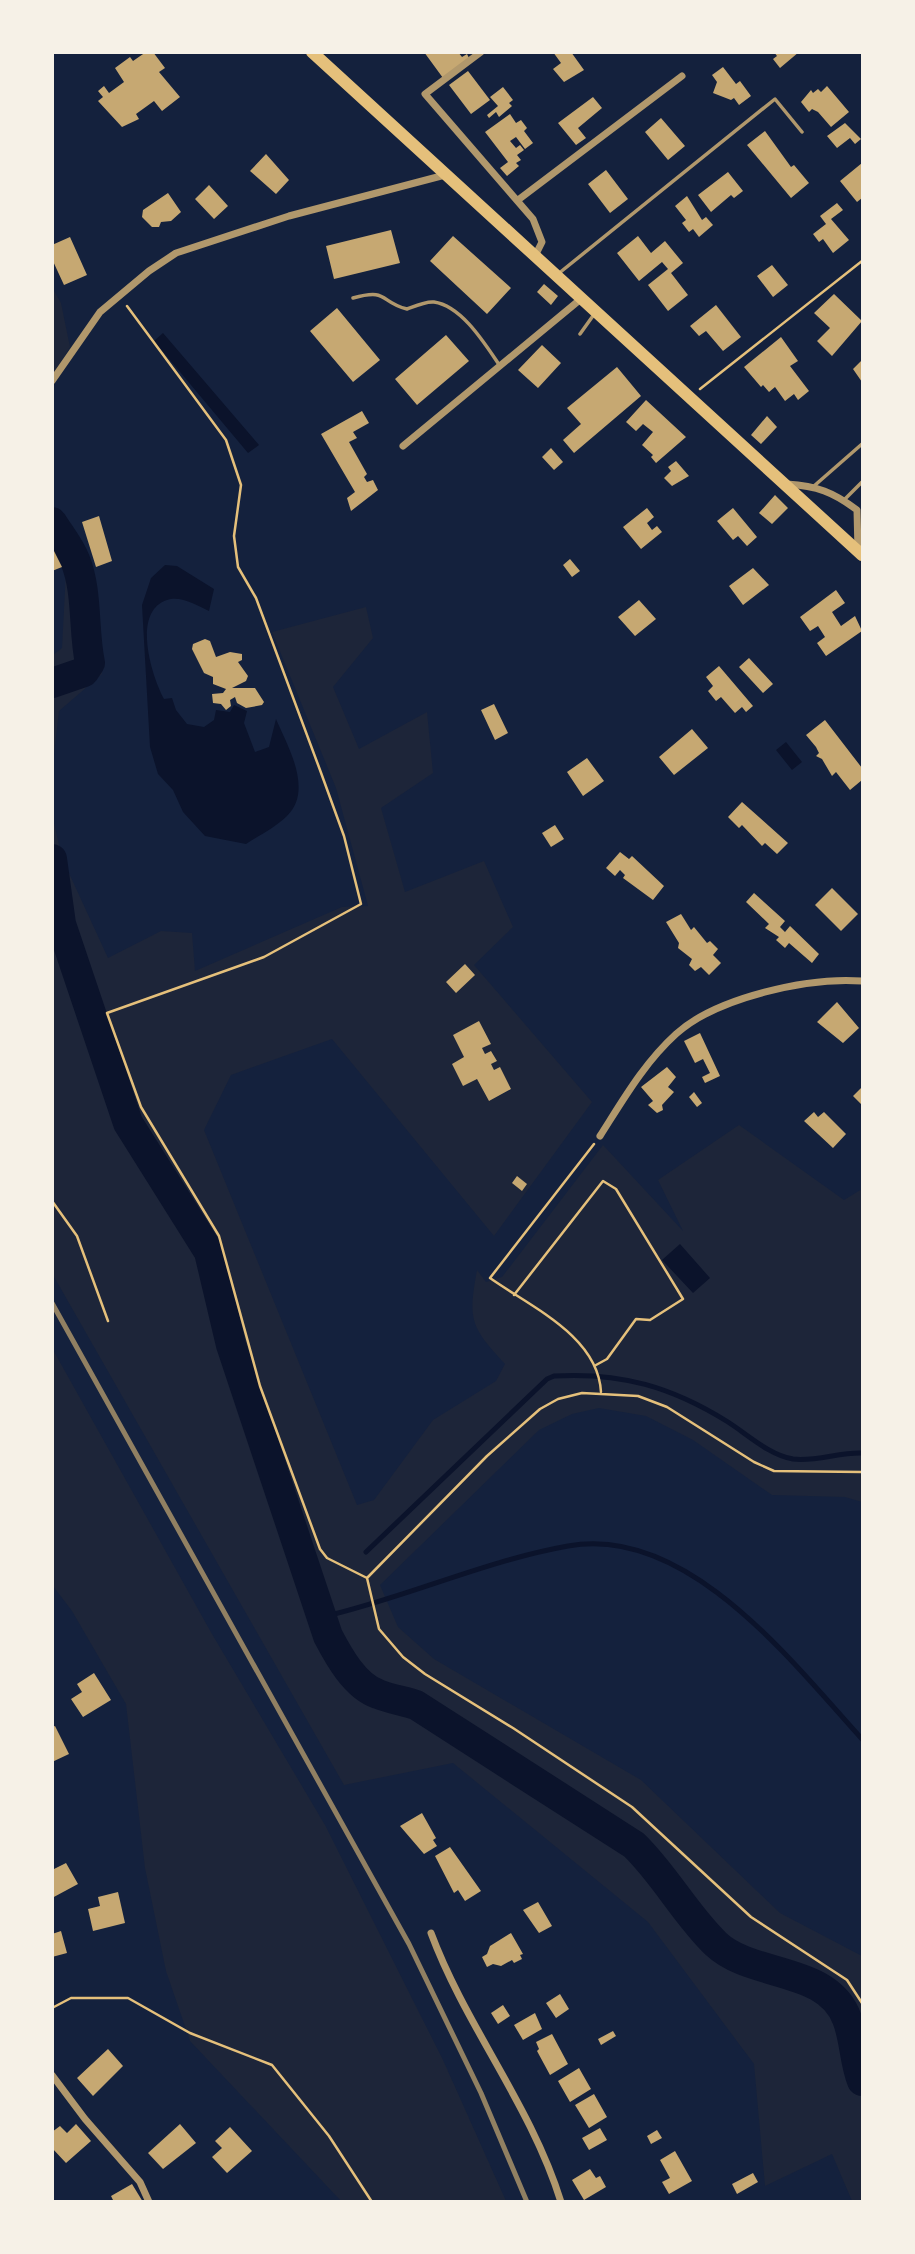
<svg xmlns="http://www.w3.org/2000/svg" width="915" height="2254" font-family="'DejaVu Sans',sans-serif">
<rect width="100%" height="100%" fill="#14213d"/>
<path fill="#1d2539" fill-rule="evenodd" d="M53,289L61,303L70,347L53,375Z
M53,514L86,561L102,674L59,711L53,763V655L62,648L66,571L53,547Z
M366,607L373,638L333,687L359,749L427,712L433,773L381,808L405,892L484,861L513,927L474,965L592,1102L494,1236L332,1039L231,1075L204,1130L357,1505L374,1500L433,1420L496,1381L505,1364C470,1326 468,1320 477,1270L486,1282L502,1277L603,1145L683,1231L658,1180L739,1125L844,1200L862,1189V1502L845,1497L772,1495L693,1440L646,1416L599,1408L572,1414L539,1430L380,1585L398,1627L434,1659L641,1780L780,1913L862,1956V2201H852L832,2154L765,2186L754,2064L648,1922L453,1763L344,1785L53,1275L52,814L62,858L108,958L161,931L192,933L195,971L342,907L368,906L336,788L272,632ZM479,1022L491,1043L482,1048L485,1054L492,1051L497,1061L491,1064L494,1070L500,1068L511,1090L489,1101L477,1079L463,1086L452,1065L464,1057L453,1036Z
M52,1348L212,1634L325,1825L443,2060L506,2201H341L190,2041L166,1971L145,1868L126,1704L72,1611L53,1586Z"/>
<path fill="#0b132b" d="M163,333L259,445L248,453L154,341Z
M165,565L177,566L214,589L209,611C198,606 180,595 167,600C131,612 152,677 164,699L172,698L176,710L187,724L204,727L214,720L216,710L230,712L234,705L247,711L244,723L255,752L269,747L276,719C287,745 314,790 287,816C276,827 260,835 246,844L205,836L183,812L173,790L158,774L150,747L142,605L151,578Z
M786,742L802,762L792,770L776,750Z
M680,1244L710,1278L693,1293L662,1260Z"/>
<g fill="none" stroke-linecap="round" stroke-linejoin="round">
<path stroke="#0b132b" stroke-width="5" d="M366,1552L547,1379L554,1376C621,1372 672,1387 728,1422C747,1434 769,1455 793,1459C815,1462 840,1452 862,1453
M322,1617C405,1598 484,1561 568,1546C687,1524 792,1662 862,1739"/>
<path stroke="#0b132b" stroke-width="30" d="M52,522C60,535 70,547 75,560C88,592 83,630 90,663L84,672L52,683
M52,859L61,924L128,1123L209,1252L231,1345L328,1636C339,1657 355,1686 378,1694C390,1699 404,1701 416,1705L634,1845C665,1875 685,1914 716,1944C752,1978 828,1966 847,2019C855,2039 854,2061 862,2081"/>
</g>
<path fill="#c6a872" d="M146,52H153L165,68L159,72L180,97L162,111L154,101L136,114L139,119L122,127L98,101L103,97L98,91L104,86L109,93L124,82L115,68L130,57L133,61Z
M424,52H458L462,57L467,54L469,58L443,78Z
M553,52H571L584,70L564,82L553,69L561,63Z
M774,52H799L780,68L773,59L777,56Z
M723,67L736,84L740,81L751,96L739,105L734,98L731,100L713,93L717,82L712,75Z
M468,71L490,100L471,114L449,85Z
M827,86L849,112L831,127L818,112L812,109L809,112L801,102L811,90L813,93L818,89L821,92Z
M503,87L513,100L509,103L512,106L499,117L496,112L489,118L487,115L498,106L490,97Z
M593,97L602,108L578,128L586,138L576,145L558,123Z
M510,114L516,123L521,120L527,128L524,131L533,143L525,149L516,137L510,141L516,148L520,145L524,150L517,155L521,160L516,163L519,166L507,176L500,168L508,162L485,132Z
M661,118L685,146L668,160L645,132Z
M845,123L861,139L855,144L850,138L837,148L827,136Z
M765,131L791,167L794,165L809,183L791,198L747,145Z
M266,154L289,180L276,194L250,171Z
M862,163V198L857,202L840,181Z
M606,170L628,199L610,213L588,184Z
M728,172L743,191L734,198L731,195L711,212L698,195Z
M209,185L228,206L214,219L195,199Z
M168,193L181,212L171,221L161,222L159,227H152L142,217L143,210Z
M687,196L702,220L706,217L713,225L699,237L693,229L689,232L682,223L686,220L675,206Z
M837,203L843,210L831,219L849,240L833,253L823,239L819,242L813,234L826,224L820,216Z
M391,230L400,263L334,279L326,246Z
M453,236L511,288L487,314L430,261Z
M638,236L651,253L665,241L683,263L671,273L688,295L668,311L648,285L668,269L662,262L639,281L617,253Z
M70,237L87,275L64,285L52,259V245Z
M772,265L788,285L773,297L757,276Z
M544,284L558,296L551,305L537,292Z
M834,294L862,321L832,356L817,341L830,328L814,313Z
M716,305L741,337L723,351L706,331L699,336L690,326Z
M337,308L380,360L353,382L310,331Z
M446,335L469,361L417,405L395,379Z
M781,337L798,361L790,366L809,391L798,400L794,394L785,401L775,387L769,392L763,385L761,387L744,367Z
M542,345L561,363L538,388L518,370Z
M862,360V382L853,369Z
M617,367L641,396L574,453L563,440L581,424L567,408Z
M646,400L686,437L656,463L651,457L653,455L642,445L653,432L643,424L636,431L626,422Z
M362,411L369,423L353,432L357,438L349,442L367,474L364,477L367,482L373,480L378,490L351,511L347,498L355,492L321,434Z
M767,416L777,427L761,444L751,435Z
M551,448L563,462L554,470L542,457Z
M676,461L689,476L672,486L664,478L671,471L668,467Z
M775,495L788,508L772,524L759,513Z
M647,508L654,517L647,523L652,530L657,526L662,532L641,549L623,527Z
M733,508L757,537L747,546L738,536L733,540L717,521Z
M99,516L112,561L96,567L82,522Z
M52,547L62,567L52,571Z
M570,559L580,571L572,577L563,565Z
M753,568L769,585L743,605L729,586Z
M836,590L845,603L832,612L841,626L855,616L862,631L826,656L817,643L825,637L818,626L810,631L800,617Z
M639,600L656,619L635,636L618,617Z
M205,639L210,641L216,657L230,652L242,654V660L238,662L248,676L246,681L232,688H255L264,702L262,705L246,708L237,703L235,697L230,700L231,706L226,710L221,704L213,703L212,694L223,693L226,689L213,684V677L204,673L192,649L193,644Z
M749,658L773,684L763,693L739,667Z
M719,666L753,706L746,712L742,707L735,713L721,697L716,701L708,691L713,686L706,677Z
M494,704L508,733L495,740L481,710Z
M825,720L862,768V780L850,790L836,772L832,776L822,759L816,756L819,753L816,747L806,735Z
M692,729L708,748L674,775L659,757Z
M587,758L604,781L583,796L567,772Z
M742,802L788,843L777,854L765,843L762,846L742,825L739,828L728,817Z
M555,825L564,839L551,847L542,833Z
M620,852L629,859L632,856L664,886L653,900L623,878L625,875L620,870L615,876L606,868Z
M832,888L858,914L841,931L815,905Z
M754,893L785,921L780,927L785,932L790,926L819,954L812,963L789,943L785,948L776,940L779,937L765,928L769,924L746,902Z
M681,914L691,930L694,927L707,943L710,941L718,949L713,955L721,963L709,975L701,967L695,971L689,965L692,959L678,948L679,943L666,922Z
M465,964L475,975L456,993L446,982Z
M837,1002L859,1028L843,1043L817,1022Z
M479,1021L491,1044L482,1048L485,1054L491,1051L497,1061L491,1064L494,1070L500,1067L511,1089L489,1101L477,1079L463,1086L452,1064L464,1057L453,1035Z
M700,1033L720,1076L705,1083L702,1077L710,1073L703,1059L695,1063L684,1041Z
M667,1067L676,1077L668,1087L674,1092L662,1105L663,1110L657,1113L648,1105L653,1101L641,1087Z
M862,1087V1105L853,1096Z
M694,1092L702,1103L697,1107L689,1097Z
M814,1112L818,1117L824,1112L846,1134L833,1148L804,1121Z
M517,1176L527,1184L522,1191L512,1183Z
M94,1673L111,1700L83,1717L71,1699L82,1692L77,1684Z
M55,1726L69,1754L52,1762V1727Z
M422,1813L436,1838L433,1840L437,1846L424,1854L400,1826Z
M450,1847L481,1891L465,1901L458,1890L454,1893L435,1856Z
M66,1863L78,1884L52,1898V1870Z
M118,1892L125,1923L93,1931L88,1909L100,1906L98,1897Z
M538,1902L552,1926L539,1933L523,1910Z
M61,1931L67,1953L52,1957V1934Z
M511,1933L523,1954L520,1955L522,1959L514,1963L512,1960L501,1966L493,1964L487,1967L482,1957L487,1954L490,1946Z
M560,1994L569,2009L556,2018L546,2003Z
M503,2005L510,2016L498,2024L491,2013Z
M535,2013L542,2029L523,2040L514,2025Z
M613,2031L616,2036L601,2045L598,2039Z
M552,2034L568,2064L550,2075L537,2051L539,2049L536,2042Z
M108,2049L123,2066L93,2096L77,2078Z
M579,2068L591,2089L570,2102L558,2081Z
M594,2094L607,2117L589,2128L575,2105Z
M76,2124L91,2141L66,2163L52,2148V2132L60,2126L67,2133Z
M180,2124L196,2143L163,2169L148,2153Z
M230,2127L252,2151L227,2173L212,2157L222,2148L215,2141Z
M600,2128L607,2140L589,2150L582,2138Z
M657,2130L662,2138L651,2144L647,2136Z
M675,2151L692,2181L669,2194L662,2182L670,2178L660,2160Z
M590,2169L596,2178L600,2176L606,2187L584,2200L572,2180Z
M753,2173L758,2182L737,2194L732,2184Z
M132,2184L143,2202H114L111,2196Z"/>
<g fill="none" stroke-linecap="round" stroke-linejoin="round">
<path stroke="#e5c07b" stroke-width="2.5" d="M127,306L226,440L241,485L234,536L238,567L256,598L320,770L344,836L361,904L264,957L107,1013L141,1107L219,1236L260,1386L320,1549L327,1558L367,1578
M700,389L862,261
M594,1144L490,1278C531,1307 598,1336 601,1392
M52,1201L77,1236L108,1321
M514,1295L603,1181L616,1189L683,1299L650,1320L636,1319L607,1359L596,1365
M862,1472L774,1471L754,1462L667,1407L638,1396L582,1393L558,1399L540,1409L487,1456L367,1578L379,1629L403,1657L425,1674L513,1728L632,1807L751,1917L847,1980L862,2003
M52,2008L71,1998H128L190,2033L272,2065L329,2136L372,2202"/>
<path stroke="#b1986c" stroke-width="3.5" d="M558,274L775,99L802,132
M353,298C389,288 379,302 407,309C415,306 426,301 434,302C462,306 485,344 500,366
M580,334L595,313
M814,486L862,444
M844,500L862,482"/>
<path stroke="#b1986c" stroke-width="7" d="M481,52L425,94L533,219L542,242L535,256
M518,200L682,76
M52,381L100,312L149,271L176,253L289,216L445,175
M403,446L582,298
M787,484C817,486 833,492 857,510L858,551
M600,1136C623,1100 644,1063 676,1034C717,997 809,977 862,981
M431,1933C466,2027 531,2105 561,2202
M52,2075L85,2119L140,2182L149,2202"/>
<path stroke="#e5c07b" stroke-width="12" d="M312,52L862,555"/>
<path stroke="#918062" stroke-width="5" d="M52,1303L409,1944L481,2093L527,2202"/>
</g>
<rect width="915" height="2254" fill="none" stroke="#f6f1e7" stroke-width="108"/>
</svg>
